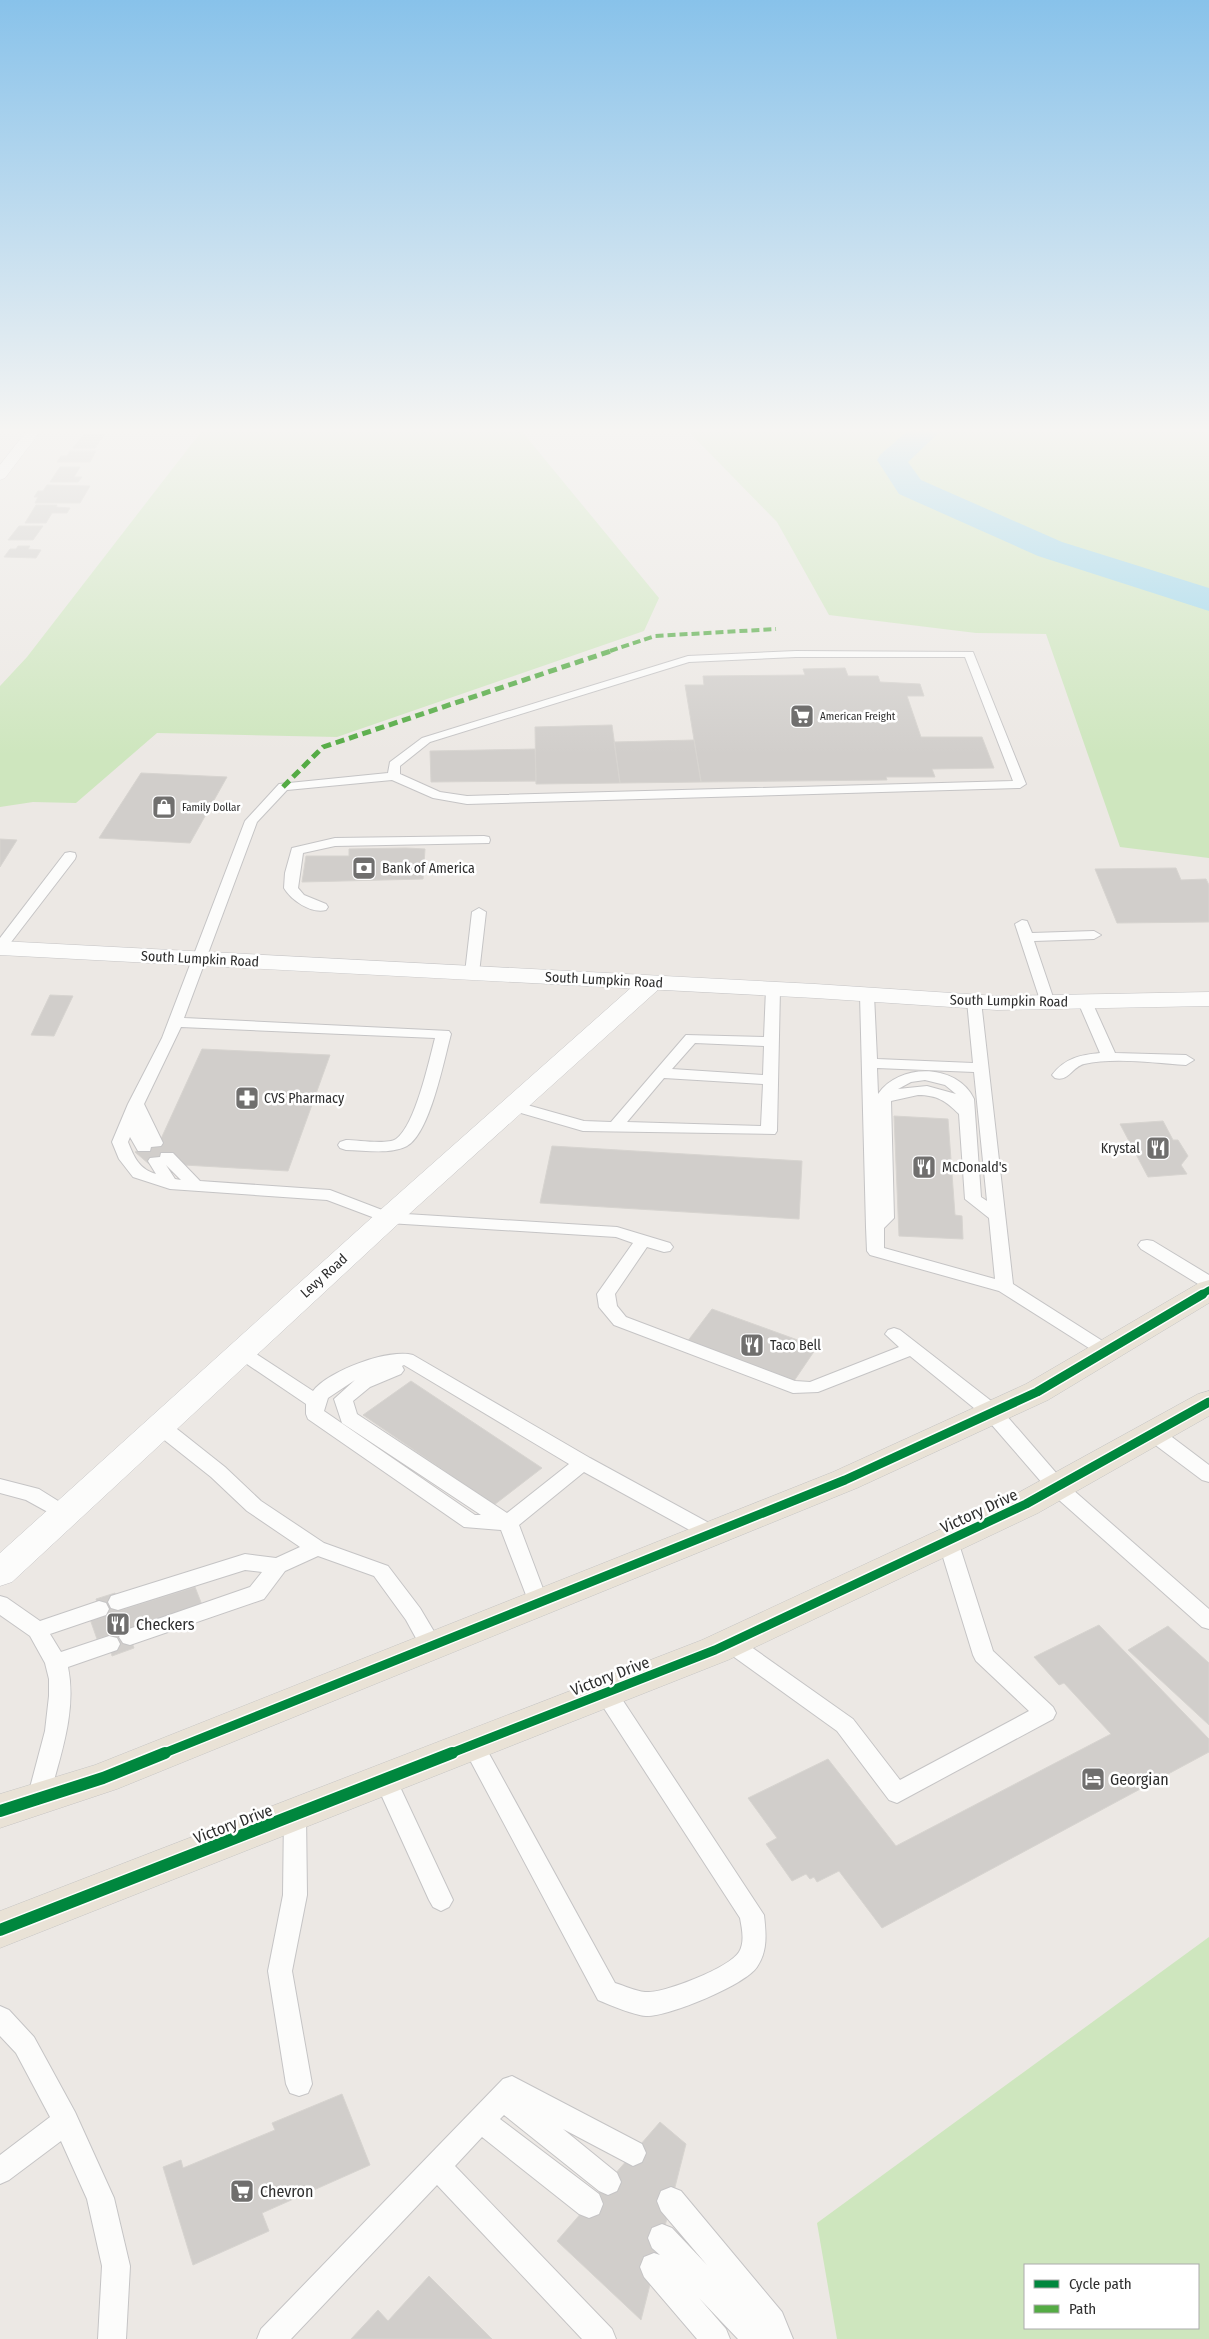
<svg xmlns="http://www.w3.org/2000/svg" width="1209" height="2339" font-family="'Fira Sans Condensed',sans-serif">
<rect width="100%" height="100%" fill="#ece8e4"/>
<path fill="#cee6be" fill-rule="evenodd" d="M204,428H519L659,598L644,631L337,737L157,733L76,803L33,802L0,807V686L27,657Z
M685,428H1209V858L1120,847L1046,634L976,633L829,615L777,522Z
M1209,1937V2339H837L817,2223ZM1025,2265H1198V2328H1025Z"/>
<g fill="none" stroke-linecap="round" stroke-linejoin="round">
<path fill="#99d6ec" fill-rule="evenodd" d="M911,428H944L908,462L921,480L1062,542L1209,588V611L1038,556L899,494L877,460L881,454Z"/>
</g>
<path fill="#d1cecb" stroke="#d7d4d0" d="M84,434H105L95,448H73Z
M70,451H96L90,462H57L61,456H67Z
M60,467H80L74,477H82L78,482H50Z
M47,485L90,486L80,503H35L38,497H34L38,491H43Z
M36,505H57L56,507L70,508L67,513H52L46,523H25Z
M19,526H43L33,540H8Z
M18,546H30L28,549L41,550L36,558L4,557L10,549H16Z
M845,668L848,676H878L880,682L920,684L924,696H907L921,737H982L994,768L932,769L935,777H886L887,780L701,782L685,685H704L703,676L805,675L803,669Z
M612,725L620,783L536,784L535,727Z
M694,740L701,782L620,783L614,742Z
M535,749L536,781L431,782L430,751Z
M141,773L227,777L190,843L99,838Z
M0,839L17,840L0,867Z
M406,848L425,849L423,879L302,882L306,856H349V849Z
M1176,868L1181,880L1206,879L1209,885V922L1117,923L1095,869Z
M50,995L73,996L54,1036L31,1035Z
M202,1049L330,1055L288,1171L184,1165L172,1154L149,1164L135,1152L160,1141Z
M894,1116L948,1119L955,1215L962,1216L963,1239L899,1236Z
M1163,1121L1173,1140H1178L1188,1156L1181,1165L1187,1174L1148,1177L1120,1124Z
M552,1146L802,1161L799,1219L540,1203Z
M712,1309L817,1347L794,1381L687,1342Z
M411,1381L542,1468L494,1505L363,1415Z
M195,1587L202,1605L130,1637L134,1648L112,1656L107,1636L97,1639L90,1619L99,1609L96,1599L115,1593L121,1610Z
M1099,1625L1209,1739V1752L882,1928L839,1871L817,1882L814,1877L810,1879L806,1874L792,1881L766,1844L777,1838L748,1798L828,1759L896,1846L1111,1734L1064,1683L1059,1685L1034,1657Z
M1168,1626L1209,1663V1725L1128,1650Z
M342,2094L370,2165L262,2213L269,2231L193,2265L163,2167L181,2160L183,2168L275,2130L272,2123Z
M660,2122L686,2144L641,2320L557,2241Z
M429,2276L492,2339H351L378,2310L388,2321Z"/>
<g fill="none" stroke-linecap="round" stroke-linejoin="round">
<g stroke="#c5c4c5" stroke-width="2">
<path id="service" d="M796,651L973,652L1026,784L1020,788L467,804L433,798L392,780L287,790L257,822L184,1018L449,1031L451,1034C444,1060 430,1133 407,1146C389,1155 365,1150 346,1150L340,1148L338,1145L340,1142L346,1140C357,1140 387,1145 396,1139C415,1126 429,1061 435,1038L181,1027L144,1104L163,1143L161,1146L151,1147L150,1151H138L130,1137L128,1142C134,1157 139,1169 156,1174L148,1161L150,1158L160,1157L161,1153H173L200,1181L330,1190L390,1213L617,1227L670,1243L673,1247L670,1251L664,1252L647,1247L615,1294L617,1306L626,1317L795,1381L810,1382L899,1347L885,1334L888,1330L894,1328L900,1330L999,1407L1064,1482L1209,1609V1629L1202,1627L1050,1492L985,1417L910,1356L818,1392L793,1393L614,1325L599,1307L597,1294L633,1243L616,1237L388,1223L327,1200L170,1189L133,1177L119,1159L112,1142L128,1104L162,1038L245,821L279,784L388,773L390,762L422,738L688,656ZM796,657H965L1013,781L467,796L440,792L400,774V766L430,742L689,662ZM166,1165L181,1180L175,1179Z
M484,836L489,837L490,840L489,843L335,846L303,853L298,888L304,895L326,904L328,907L326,910C311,914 291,900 284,888L285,873L292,848L335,838Z
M70,852L75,853L76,856L75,859L5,950L0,951V938L65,853Z
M479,908L486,912L479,973L472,977L465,973L472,912Z
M1022,920L1027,921L1032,933L1094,931L1101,935L1094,939L1034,941L1055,1003L1053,1006H1043L1041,1003L1015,924Z
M773,985L780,989L777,1131L775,1134L583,1131L507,1109L505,1106L507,1103L513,1101L584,1121L611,1122L686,1035L764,1037L766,989ZM695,1043L764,1046L763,1075L672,1069ZM664,1078L763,1084L761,1126L627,1122Z
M867,991L874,995L877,1059L973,1063L967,1001L974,997L981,1001L1013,1284L1112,1347L1115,1351L1112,1355L1106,1357L1100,1355L999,1291L870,1255L867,1251L866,1227L860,995ZM877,1068L974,1072L987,1201L981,1197L974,1099C957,1063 899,1063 878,1094ZM925,1080L945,1085L956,1094L927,1086L898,1089L911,1082ZM918,1095C937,1095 946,1101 959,1114L965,1199L989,1218L995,1279L884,1248V1228L894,1218L891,1101Z
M1085,998L1092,1002L1115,1053L1186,1055L1194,1060L1186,1065C1155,1063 1114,1057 1084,1064C1072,1067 1069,1082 1055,1078L1052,1075C1065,1058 1080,1055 1100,1053L1078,1002Z
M1147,1240L1153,1241L1209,1275V1289L1203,1287L1141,1249L1138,1245L1141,1241Z
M241,1346L247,1348L313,1391C328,1371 389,1348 413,1355L590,1458L720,1529L723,1534L720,1539L713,1541L706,1539L584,1472L519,1525L548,1602L545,1608L538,1610L531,1608L501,1530L464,1527L308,1419L306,1414V1404L235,1356L232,1352L235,1348ZM404,1365L569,1464L507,1513L357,1414L353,1401L370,1387L401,1374L404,1370L402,1366ZM355,1380L334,1399L342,1423L481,1515H475L324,1411L328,1398Z
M160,1419L167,1421L225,1467L261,1501L324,1543L388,1566L420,1608L442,1645L439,1651L431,1653L423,1651L406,1620L374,1576L318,1556L285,1571L264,1599L130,1645L123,1643L119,1637L123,1631L250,1587L262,1572L245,1570L118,1610L111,1608L108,1602L111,1596L245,1554L276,1558L300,1547L247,1511L211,1477L153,1431L151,1426L153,1421Z
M1153,1426L1160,1428L1209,1465V1482L1202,1480L1146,1438L1143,1433L1146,1428Z
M0,1479L39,1489L71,1509L74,1514L71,1519L64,1521L26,1500L0,1493Z
M948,1533L955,1536L958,1541L993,1651L1053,1707L1056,1713L1053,1719L897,1803L889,1800L837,1731L723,1649L719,1643L723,1637L730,1635L737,1637L853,1719L900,1780L1029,1711L976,1661L973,1655L938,1541L941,1536Z
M0,1596L7,1598L40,1621L99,1601L106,1603L109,1609L106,1615L50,1634L61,1652L109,1636L117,1638L120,1644L117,1650L68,1667C77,1712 60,1756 49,1799L46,1806L38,1809L30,1806L27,1799L45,1731L49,1696V1679L45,1663L30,1636L0,1615Z
M606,1684L614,1687L764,1915C766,1933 768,1951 757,1967C745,1985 668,2017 646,2016C633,2015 610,2005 598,2000L462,1745L465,1739L473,1736L481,1739L615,1983C625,1986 635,1991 645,1992C663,1994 729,1968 739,1952C745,1942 742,1929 740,1918L598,1699L595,1693L598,1687Z
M385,1770L393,1772L453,1900L449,1907L441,1911L433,1907L429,1900L374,1779L377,1772Z
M295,1804L303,1807L306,1814L307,1895L292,1971L312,2084L308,2093L299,2096L290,2093L286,2084L268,1971L283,1895L284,1814L287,1807Z
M0,2006L9,2010L34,2037L75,2112L114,2198L130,2266L126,2339H98L102,2266L87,2199L61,2141L9,2180L0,2184V2155L50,2117L16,2053L0,2036Z
M512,2076L642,2144L646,2153L642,2162L633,2166L563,2129L617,2173L621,2182L617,2191L608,2195L599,2191L504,2115L500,2119L599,2194L603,2204L599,2214L589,2218L579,2214L482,2137L455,2166L612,2329L616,2339H582L437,2185L291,2339H257L261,2329L472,2111L503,2079Z
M671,2187L681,2191L782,2312L793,2339H738L699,2298L726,2329L730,2339H697L644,2277L640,2267L644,2257L654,2253L660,2255L652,2248L648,2238L652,2228L662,2224L672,2228L707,2265L661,2211L657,2201L661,2191Z"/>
</g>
<g stroke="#c5c4c5" stroke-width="1">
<path id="minor" d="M29,428H43L5,478L0,480V465Z
M651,976L660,978L663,983L660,988L398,1224L12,1582L0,1586V1553L378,1212L642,978Z"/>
</g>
<g stroke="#c5c4c5" stroke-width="1">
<path id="secondary" d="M0,941L815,984L997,996L1209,992V1006L997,1010L815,998L0,955Z"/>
</g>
<g stroke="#c6c5c4" stroke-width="1">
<path id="trunk" d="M1209,1280V1303L1048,1400L857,1488L117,1789L0,1828V1794L95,1765L833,1472L1026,1384L1199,1283Z
M1209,1391V1416L1038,1513L728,1660L0,1948V1911L702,1640L1014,1495L1198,1394Z"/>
</g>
<use href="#service" fill="#fcfcfb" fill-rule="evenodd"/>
<use href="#minor" fill="#fcfcfb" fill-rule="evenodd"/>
<use href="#secondary" fill="#fcfcfb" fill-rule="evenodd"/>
<use href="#trunk" fill="#e9e2d6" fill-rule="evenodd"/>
<path stroke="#54ab44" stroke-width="4" stroke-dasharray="8 4" stroke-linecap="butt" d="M610,651L655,636L776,629"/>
<path stroke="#54ab44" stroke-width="5" stroke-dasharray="9 5" stroke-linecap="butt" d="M283,787L323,747L614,650"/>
<g stroke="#fff" stroke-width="10">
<path id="cycleway-far2" d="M1201,1295L1209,1290"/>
</g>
<g stroke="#fff" stroke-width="12">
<path id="cycleway-far1" d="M162,1754L845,1480L1037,1392L1203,1294
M449,1754L715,1650L1026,1504L1209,1402"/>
</g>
<g stroke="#fff" stroke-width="15">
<path id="cycleway" d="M0,1811L103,1778L165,1753
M0,1930L452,1753"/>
</g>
<use href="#cycleway-far2" stroke="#00873e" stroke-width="7"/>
<use href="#cycleway-far1" stroke="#00873e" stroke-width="9"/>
<use href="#cycleway" stroke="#00873e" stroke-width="12"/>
</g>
<linearGradient id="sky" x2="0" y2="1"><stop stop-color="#88c2ea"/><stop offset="0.57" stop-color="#f6f5f3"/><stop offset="1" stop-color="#f6f5f3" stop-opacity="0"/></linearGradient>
<rect width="1209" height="755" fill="url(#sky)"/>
<defs>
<g id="supermarket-square" transform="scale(1.25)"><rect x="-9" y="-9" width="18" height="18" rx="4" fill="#706f6e" stroke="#fff"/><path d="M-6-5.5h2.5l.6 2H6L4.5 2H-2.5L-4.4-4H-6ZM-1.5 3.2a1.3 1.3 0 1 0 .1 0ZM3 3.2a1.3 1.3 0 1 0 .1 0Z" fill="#fff"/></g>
<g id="shop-square" transform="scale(1.25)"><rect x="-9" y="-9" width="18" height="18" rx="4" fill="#706f6e" stroke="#fff"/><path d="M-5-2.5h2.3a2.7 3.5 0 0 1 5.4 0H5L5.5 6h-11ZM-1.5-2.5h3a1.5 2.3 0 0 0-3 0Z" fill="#fff"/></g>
<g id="bank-square" transform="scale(1.25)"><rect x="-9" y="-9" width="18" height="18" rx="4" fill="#706f6e" stroke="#fff"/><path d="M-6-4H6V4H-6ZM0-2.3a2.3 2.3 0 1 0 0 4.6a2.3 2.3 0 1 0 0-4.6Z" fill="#fff"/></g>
<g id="pharmacy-square" transform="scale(1.25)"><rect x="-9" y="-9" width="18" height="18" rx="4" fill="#706f6e" stroke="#fff"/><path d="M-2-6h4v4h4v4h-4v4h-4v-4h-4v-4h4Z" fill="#fff"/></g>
<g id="restaurant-square" transform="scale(1.25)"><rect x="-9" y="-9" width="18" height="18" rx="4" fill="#706f6e" stroke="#fff"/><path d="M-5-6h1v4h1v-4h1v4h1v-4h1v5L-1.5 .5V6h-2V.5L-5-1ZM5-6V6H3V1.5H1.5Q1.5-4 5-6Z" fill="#fff"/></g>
<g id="hotel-square" transform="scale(1.25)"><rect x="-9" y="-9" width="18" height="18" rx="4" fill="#706f6e" stroke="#fff"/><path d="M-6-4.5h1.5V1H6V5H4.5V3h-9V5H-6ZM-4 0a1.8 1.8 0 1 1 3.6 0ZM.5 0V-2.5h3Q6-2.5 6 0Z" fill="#fff"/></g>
</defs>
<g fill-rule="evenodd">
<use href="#supermarket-square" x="802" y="716"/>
<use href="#shop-square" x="164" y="807"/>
<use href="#bank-square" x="364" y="868"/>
<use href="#pharmacy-square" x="247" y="1098"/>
<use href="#restaurant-square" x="1158" y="1148"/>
<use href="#restaurant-square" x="924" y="1167"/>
<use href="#restaurant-square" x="752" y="1345"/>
<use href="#restaurant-square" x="118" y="1624"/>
<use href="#hotel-square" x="1093" y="1779"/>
<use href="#supermarket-square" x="242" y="2191"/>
</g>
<g text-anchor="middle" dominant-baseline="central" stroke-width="5" stroke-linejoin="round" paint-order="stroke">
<g font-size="11" fill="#2e2e2e" stroke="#fff" text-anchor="start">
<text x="820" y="716">American Freight</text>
<text x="182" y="807">Family Dollar</text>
</g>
<g font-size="14" fill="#2e2e2e" stroke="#fff" text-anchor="start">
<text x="382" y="868">Bank of America</text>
<text x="264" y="1098">CVS Pharmacy</text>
<text x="1140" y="1148" text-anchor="end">Krystal</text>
<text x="942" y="1167">McDonald's</text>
<text x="770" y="1345">Taco Bell</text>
</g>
<g font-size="14" fill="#2e2e2e" stroke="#fff">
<text transform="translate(200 959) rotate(3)">South Lumpkin Road</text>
<text transform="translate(604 980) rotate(3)">South Lumpkin Road</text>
<text transform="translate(1009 1001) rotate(1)">South Lumpkin Road</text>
<text transform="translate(324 1276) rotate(-42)">Levy Road</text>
</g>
<g font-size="16" fill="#2e2e2e" stroke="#fff">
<text transform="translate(979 1511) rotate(-25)">Victory Drive</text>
<text transform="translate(610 1676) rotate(-21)">Victory Drive</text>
<text transform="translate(233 1824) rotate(-21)">Victory Drive</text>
</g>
<g font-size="16" fill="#2e2e2e" stroke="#fff" text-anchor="start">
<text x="136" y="1624">Checkers</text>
<text x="1110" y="1779">Georgian</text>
<text x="260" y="2191">Chevron</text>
</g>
</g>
<rect x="1024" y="2264" width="175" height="65" fill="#ffffff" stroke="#ababab"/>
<rect x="1034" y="2280" width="25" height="8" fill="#00873e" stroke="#ababab"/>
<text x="1069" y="2289" font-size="15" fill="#2e2e2e">Cycle path</text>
<rect x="1034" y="2305" width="25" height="8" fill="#54ab44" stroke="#ababab"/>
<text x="1069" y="2314" font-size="15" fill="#2e2e2e">Path</text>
</svg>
